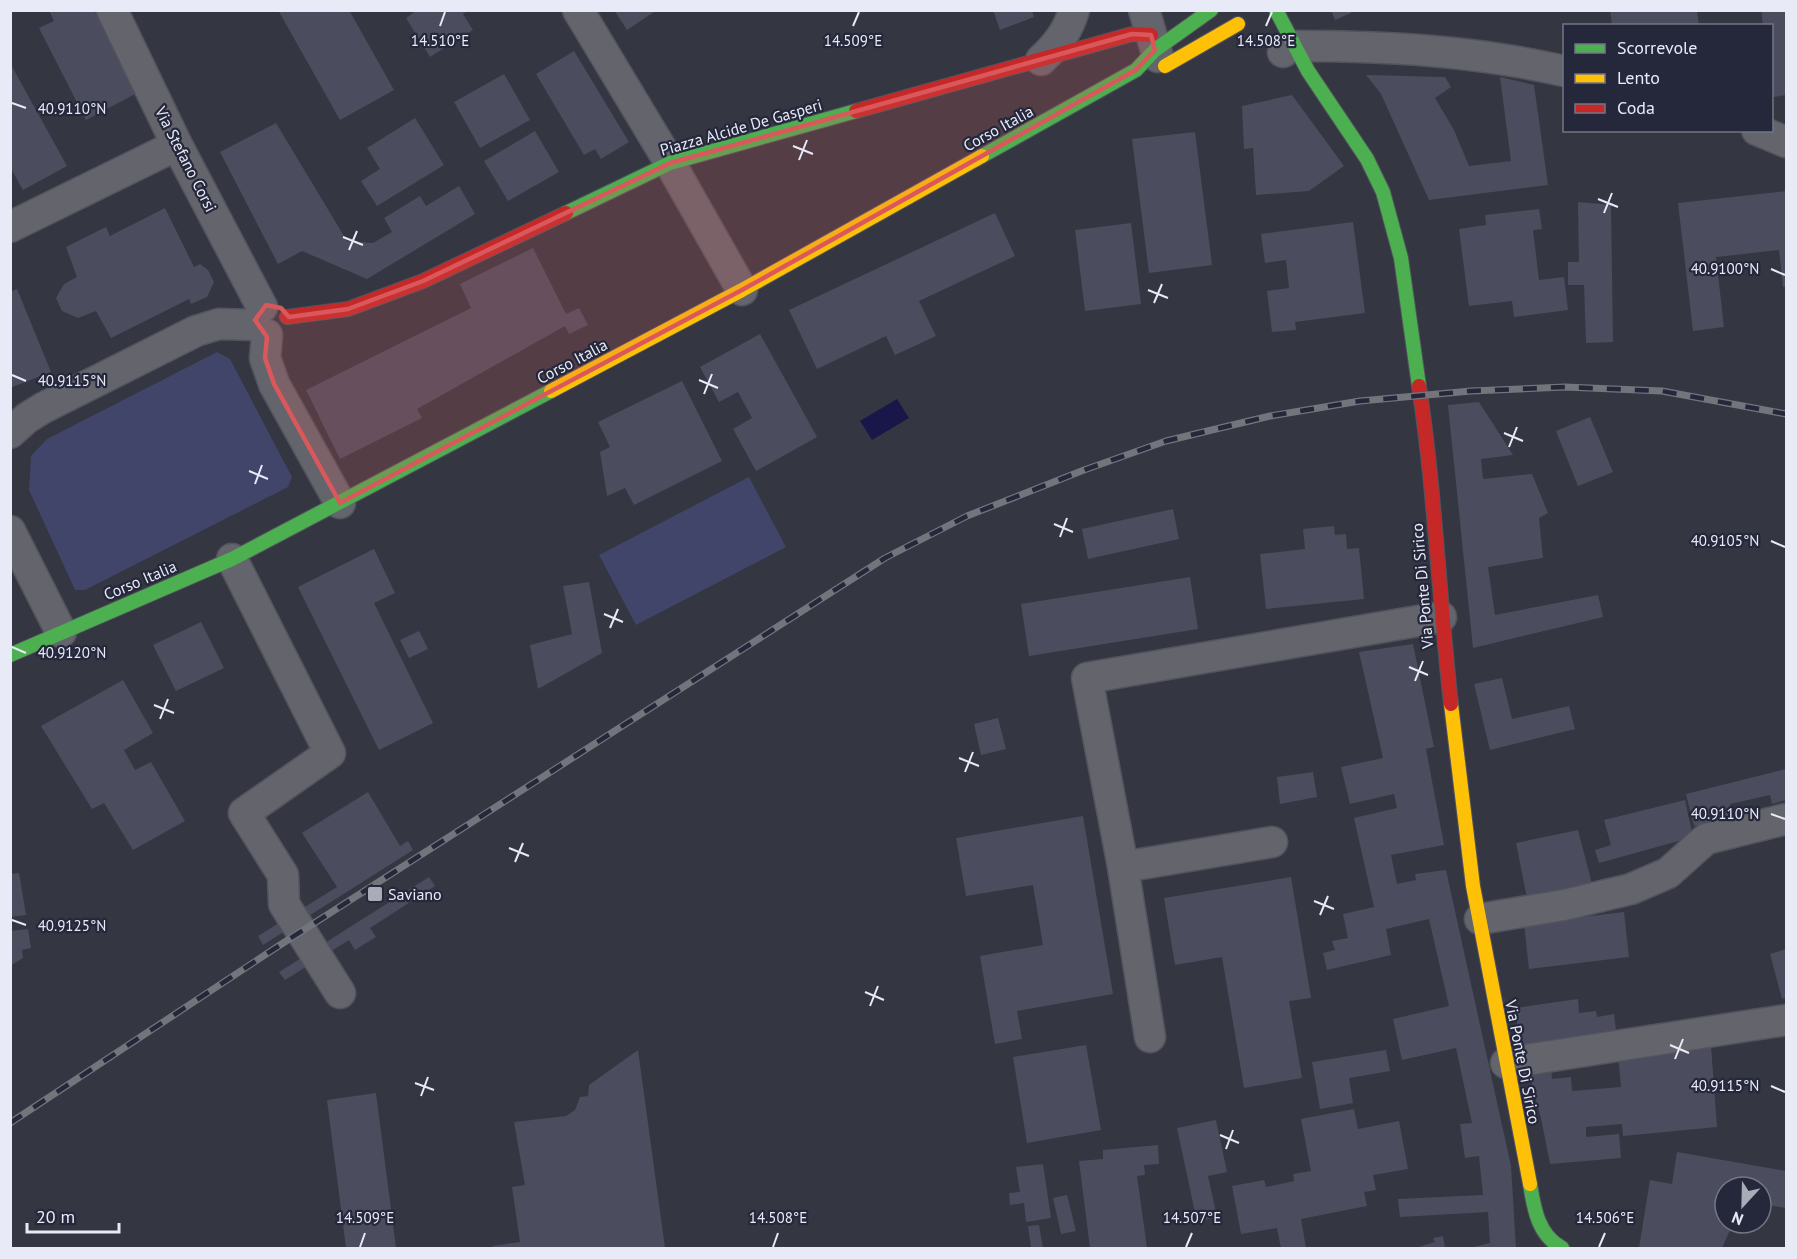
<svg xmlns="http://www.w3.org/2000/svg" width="1797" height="1259" font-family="'PT Sans',sans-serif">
<rect width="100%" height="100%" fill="#343641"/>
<path fill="#404569" d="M217,352L230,359L292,477L288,487L85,590H75L29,490L31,456L47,439Z
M749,477L786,547L636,625L599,555Z"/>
<path fill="#19174a" d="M897,399L909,418L872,440L860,421Z"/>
<path fill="#4b4d5e" d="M49,10H94L137,93L86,120L39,28L54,21Z
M278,10H349L394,90L340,120Z
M417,10H469L463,14L473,30L430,57L406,18Z
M614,10H657L627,30Z
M993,10H1032L1034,17L1000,30Z
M1331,10H1350L1351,13L1335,20Z
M1610,10H1697L1699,26H1612Z
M1761,10H1786V95L1774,97L1772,81V26H1763Z
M574,51L629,142L601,159L595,149L584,155L536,74Z
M10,63L67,166L23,190L10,167Z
M504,74L530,120L480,148L454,102Z
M1366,75L1445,77L1451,87L1435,98L1454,130L1469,166L1511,161L1500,77L1534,85L1548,185L1429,200L1381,94Z
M1292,95L1344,166L1309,191L1256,195L1253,148L1244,149L1242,106Z
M415,118L444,165L377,206L361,181L380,169L367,148Z
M276,123L347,241L373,243L392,232L384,218L420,196L426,206L459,186L475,214L367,279L302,251L278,264L220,152Z
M535,131L559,172L508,201L484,161Z
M1195,132L1212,265L1149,273L1132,139Z
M1786,191V287H1783L1779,250L1716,257L1724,327L1693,331L1678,203Z
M1578,202L1611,205L1613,342L1586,343L1584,285H1568V262H1579Z
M165,208L194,267L200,264L208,270L214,282L207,297L191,304L189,299L111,338L96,311L78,318L62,311L56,298L64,284L77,277L66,247L106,227L110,236Z
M1539,209L1542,229L1533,230L1539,280L1564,277L1568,310L1514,317L1512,301L1469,306L1459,229L1486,225L1485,215Z
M995,213L1015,256L919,301L936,336L895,355L886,336L817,369L789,310Z
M1353,222L1365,313L1295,322L1296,330L1272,332L1267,291L1289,288L1286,260L1265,263L1261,234Z
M1131,223L1141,304L1085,311L1075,230Z
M533,248L566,314L579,308L588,325L569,334L565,326L417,409L422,418L340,459L306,390L471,308L460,284Z
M17,289L51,372L10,388V292Z
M760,334L817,437L756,471L733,429L752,418L738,392L719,402L700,367Z
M682,381L722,461L634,505L625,488L607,496L600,452L610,447L598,422Z
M1479,402L1513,455L1481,459L1483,479L1532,474L1548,513L1539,518L1543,558L1488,567L1495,615L1598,595L1603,617L1473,648L1448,405Z
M1590,417L1613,472L1578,486L1556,431Z
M1173,509L1179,539L1088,559L1082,529Z
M1334,526L1335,535L1346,534L1347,549L1359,548L1364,599L1266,609L1260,554L1305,549L1303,529Z
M374,549L395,593L374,603L433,723L379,750L298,587Z
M1190,577L1198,629L1029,656L1021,604Z
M589,582L602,653L538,689L530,645L572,634L563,586Z
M201,622L224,668L176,691L153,645Z
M419,631L428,649L409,658L400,640Z
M1413,644L1434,747L1426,749L1444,845L1391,855L1397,884L1416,880L1415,874L1446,870L1511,1166L1516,1248H1469L1490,1243L1488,1212L1400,1217L1398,1199L1483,1195L1479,1156L1465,1158L1460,1124L1472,1123L1456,1048L1402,1060L1393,1019L1449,1006L1429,919L1386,929L1391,955L1327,970L1323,953L1335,950L1332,941L1348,938L1343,914L1374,907L1354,818L1397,808L1394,794L1350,804L1341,767L1383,758L1359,652Z
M1502,678L1512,719L1569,706L1575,729L1490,750L1474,684Z
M123,680L153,733L124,750L135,770L151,762L185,821L133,850L104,803L92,809L41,726Z
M998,718L1006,749L981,755L974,724Z
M1786,769V800L1772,804L1770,795L1730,804L1733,818L1694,826L1686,794Z
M1313,772L1317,797L1280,804L1277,777Z
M368,792L400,846L408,841L413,850L263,945L258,936L337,887L302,833Z
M1685,800L1693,837L1599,863L1595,850L1611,845L1604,820Z
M1083,816L1113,994L1017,1011L1022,1039L995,1044L980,956L1043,945L1033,885L966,896L956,838Z
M1578,830L1592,884L1527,898L1516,843Z
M19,873L26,915L10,917V874Z
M429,877L435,886L370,928L376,937L355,950L349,940L285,980L279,972Z
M1291,877L1311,998L1289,1001L1302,1078L1244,1088L1222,957L1175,965L1164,898Z
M1624,912L1629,957L1529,969L1524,924Z
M28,929L31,948L22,950L23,958L10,966V931Z
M1786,949V998L1782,999L1770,954Z
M1578,999L1579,1013L1596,1011L1597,1017L1614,1014L1616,1030L1600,1032L1601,1040L1521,1051L1515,1008Z
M1086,1045L1101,1130L1027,1143L1013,1057Z
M1711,1046L1717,1127L1623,1136L1622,1124L1586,1127V1137L1619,1134L1621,1158L1550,1164L1541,1118L1527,1067L1551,1066L1552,1079L1571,1077L1572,1091L1621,1087L1618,1054Z
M638,1050L665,1248H493L492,1246L520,1242L512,1187L525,1185L514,1122L566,1116L575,1110L580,1097L588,1096L589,1085Z
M1386,1050L1390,1071L1349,1078L1353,1103L1320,1109L1312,1062Z
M376,1093L396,1248H346L327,1100Z
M1354,1109L1358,1129L1399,1121L1408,1169L1373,1175L1376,1190L1364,1192L1367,1206L1301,1219L1306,1248H1281L1277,1228L1241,1234L1232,1186L1264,1180L1266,1187L1294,1181L1293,1174L1311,1171L1301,1119Z
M1216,1120L1227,1172L1208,1176L1217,1217L1197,1222L1177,1128Z
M1158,1145L1159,1164L1144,1165L1145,1175L1137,1176L1147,1248H1090L1079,1161L1103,1159V1150Z
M1677,1152L1786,1171V1208L1761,1204V1187H1725V1223H1738L1729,1232L1722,1248H1639L1650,1180L1672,1184Z
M1043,1164L1051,1218L1026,1222L1024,1203L1010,1205L1009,1193L1020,1192L1016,1167Z
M1067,1195L1076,1231L1061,1234L1053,1198Z
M1039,1225L1043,1248H1031L1028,1226Z
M1443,1236L1445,1248H1415L1435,1242L1433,1238Z"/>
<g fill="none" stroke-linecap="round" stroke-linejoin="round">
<g stroke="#52535d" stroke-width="33">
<path id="street" d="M112,10L177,145L262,307
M578,10L670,163L742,290
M1144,10L1158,57
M1283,52L1289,47L1297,46C1387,46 1476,51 1564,71
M1041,60C1057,45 1068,31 1074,10
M1757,130L1786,142
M10,227L177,145
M267,335L265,358L274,384L340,503
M10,433L27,418L43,408L196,331L219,324L256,325
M10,531L61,632
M232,559L330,753L244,813L283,875L284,904L340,993
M1123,867L1272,842
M1480,919L1564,905L1631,889L1668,873L1706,839L1786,819
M1150,1037L1123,867L1087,678L1441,617
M1506,1063L1786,1020"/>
</g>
<g stroke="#52535d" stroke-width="16">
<path id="fast" d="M1276,10L1308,71L1367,159L1383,192L1401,258L1419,386
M982,156L1136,70L1155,50L1211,10
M566,213L670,163L856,111
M10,655L232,559L551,391
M1530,1184C1534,1209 1538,1235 1562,1248"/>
</g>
<g stroke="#52535d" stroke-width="16">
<path id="slow" d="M1165,66L1238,24
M551,391L742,290L982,156
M1451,704L1473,886L1530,1184"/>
</g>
<g stroke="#52535d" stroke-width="16">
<path id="jam" d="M856,111L1132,34L1151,35
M287,317L348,309L423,281L566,213
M1419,386C1435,491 1439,598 1451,704"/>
</g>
<use href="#street" stroke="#63646c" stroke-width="30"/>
<use href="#fast" stroke="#4caf50" stroke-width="14"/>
<use href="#slow" stroke="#ffc107" stroke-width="14"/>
<use href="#jam" stroke="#c62828" stroke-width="14"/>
<g stroke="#73747c" stroke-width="7">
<path id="rail" d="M10,1123L280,945L885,558L967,516L1084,470L1166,441L1270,416L1360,401L1471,391L1565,387L1662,391L1786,414"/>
</g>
<use href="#rail" stroke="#25283b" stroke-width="4.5" stroke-dasharray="14" stroke-linecap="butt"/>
</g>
<path fill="#da585c" fill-opacity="0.2" stroke="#da585c" stroke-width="4.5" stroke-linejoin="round" d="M1132,34L1151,35L1155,50L1136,70L742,290L340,503L274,384L265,358L267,337L255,320L266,305L281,308L289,317L348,309L423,281L670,163Z"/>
<path fill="none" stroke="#e8eaf7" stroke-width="2" d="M440,26L445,12M853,26L859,12M1266,26L1272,12M12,103L26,108M793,146L813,154M799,160L807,140M1598,199L1618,207M1604,213L1612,193M343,237L363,245M349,250L357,231M1771,269L1785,275M1148,290L1168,298M1154,303L1162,284M12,375L26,381M699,380L718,388M704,394L712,374M1504,433L1523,441M1509,447L1517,427M249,471L268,479M255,484L262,465M1054,524L1073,532M1060,537L1067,518M1771,541L1785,547M604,614L623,622M610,628L618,609M12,647L26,653M1409,667L1428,675M1415,681L1423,661M154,705L174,713M160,719L168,699M959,758L979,766M965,772L973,752M1771,814L1785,819M509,848L529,856M515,862L523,843M1314,901L1334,909M1320,915L1328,896M12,920L26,925M865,992L884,1000M870,1006L878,986M1670,1045L1689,1053M1675,1059L1683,1039M415,1083L434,1090M1771,1086L1785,1092M421,1096L428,1077M1220,1135L1239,1143M1226,1149L1233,1130M360,1247L365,1233M773,1247L778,1233M1186,1247L1192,1233M1599,1247L1605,1233"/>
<rect fill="#a9abb7" stroke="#25283b" stroke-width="2" x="367" y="886" width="16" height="16" rx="3"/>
<g text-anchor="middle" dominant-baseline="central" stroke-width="4.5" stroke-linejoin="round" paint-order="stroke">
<g font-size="16" fill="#e8eaf7" stroke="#25283b">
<text transform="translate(741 127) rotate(-16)">Piazza Alcide De Gasperi</text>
<text transform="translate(998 128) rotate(-29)">Corso Italia</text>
<text transform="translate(186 159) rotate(63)">Via Stefano Corsi</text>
<text transform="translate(572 361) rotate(-28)">Corso Italia</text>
<text transform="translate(140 580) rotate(-23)">Corso Italia</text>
<text transform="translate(1422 586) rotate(-95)">Via Ponte Di Sirico</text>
<text transform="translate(1523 1062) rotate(79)">Via Ponte Di Sirico</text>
</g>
<g font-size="16" fill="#e8eaf7" stroke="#25283b" text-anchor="start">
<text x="388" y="894">Saviano</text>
</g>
</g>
<g font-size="15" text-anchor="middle" fill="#e8eaf7" stroke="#25283b" stroke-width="4.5" stroke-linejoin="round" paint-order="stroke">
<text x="440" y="46">14.510°E</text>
<text x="1266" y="46">14.508°E</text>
<text x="853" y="46">14.509°E</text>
<text x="72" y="114">40.9110°N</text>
<text x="1725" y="274">40.9100°N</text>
<text x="72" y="386">40.9115°N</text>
<text x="1725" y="546">40.9105°N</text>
<text x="72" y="658">40.9120°N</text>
<text x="1725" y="819">40.9110°N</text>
<text x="72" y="931">40.9125°N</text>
<text x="1725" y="1091">40.9115°N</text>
<text x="365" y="1223">14.509°E</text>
<text x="778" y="1223">14.508°E</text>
<text x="1192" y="1223">14.507°E</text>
<text x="1605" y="1223">14.506°E</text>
</g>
<rect width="1797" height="1259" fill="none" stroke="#e8eaf7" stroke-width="24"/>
<rect x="1563" y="24" width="210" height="108" fill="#25283b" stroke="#737686" stroke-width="1.5"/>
<rect x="1575" y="44" width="30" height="9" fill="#4caf50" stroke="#737686" stroke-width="1.5"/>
<text x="1617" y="54" font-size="18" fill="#e8eaf7">Scorrevole</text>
<rect x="1575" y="74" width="30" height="9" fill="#ffc107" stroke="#737686" stroke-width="1.5"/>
<text x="1617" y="84" font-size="18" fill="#e8eaf7">Lento</text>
<rect x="1575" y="104" width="30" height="9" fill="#c62828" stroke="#737686" stroke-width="1.5"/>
<text x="1617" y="114" font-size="18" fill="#e8eaf7">Coda</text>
<g transform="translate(1743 1205) rotate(202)"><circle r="28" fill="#25283b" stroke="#737686" stroke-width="1.5"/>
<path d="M0-4.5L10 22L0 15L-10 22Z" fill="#a9abb7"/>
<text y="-9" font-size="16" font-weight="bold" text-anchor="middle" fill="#e8eaf7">N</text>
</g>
<path d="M27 1223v9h92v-9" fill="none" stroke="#e8eaf7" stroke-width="3"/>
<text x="36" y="1223" font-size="18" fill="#e8eaf7" stroke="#25283b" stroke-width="4.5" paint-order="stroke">20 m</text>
</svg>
